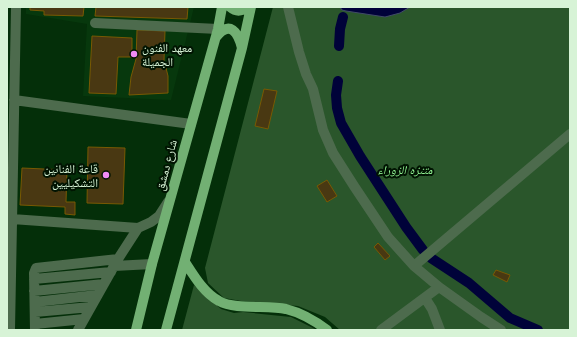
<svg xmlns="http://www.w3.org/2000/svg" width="577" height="337" font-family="'Libre Baskerville','Noto Naskh Arabic',serif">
<rect width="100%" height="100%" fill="#042f09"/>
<path fill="#07380d" d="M26,7H194L171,100L83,96L87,24L26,14Z"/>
<path fill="#2a562b" d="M273,7H570V330H340L325,317L298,306L241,301L224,298L208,283L205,268Z
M194,285L221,309L234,313L243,312L291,317L317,330H182Z"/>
<path fill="#000239" stroke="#404a68" d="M340,7H410L400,13L385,17L346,11L342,10Z"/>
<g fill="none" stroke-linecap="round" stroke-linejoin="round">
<path stroke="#000239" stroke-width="10" d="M339,46L340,29L343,17
M338,81L336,95L337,108L341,123L360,156L406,227L423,250
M431,258L469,283L510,318L538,330"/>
</g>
<path fill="#493812" stroke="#785903" d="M30,7H84L83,16L44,15V11L30,10Z
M96,7H188L187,19L95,16Z
M137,30L165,31L164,60L168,76V93L129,95L131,77L136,59Z
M92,36L132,38V57H118L116,94L89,93Z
M264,89L277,91L268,129L255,126Z
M88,147L125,148L123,204L87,203Z
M22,168L67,170L66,202H75V215L65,214V207L20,205Z
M327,180L337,196L327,202L317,186Z
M378,243L390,256L385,260L374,247Z
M496,270L510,275L507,282L493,275Z"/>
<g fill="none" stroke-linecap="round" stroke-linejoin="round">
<path stroke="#4d6b4d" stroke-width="10" d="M288,7L299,52L306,74L313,89L323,130L333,153L354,186L388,237L414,266L439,287L481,317L501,330
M95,23L218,29
M14,100L191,124
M12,219L138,228
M114,266L152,264
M414,266L570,134
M34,279L111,272
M34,291L104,284
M425,298L432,309L440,330
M35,302L97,295
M35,312L91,307
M35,324L84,319
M10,330L16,7
M35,330L34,273L36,268L118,259
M78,330L118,259L138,228L151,222L159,216L168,202
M381,330L439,287"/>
<path stroke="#72b073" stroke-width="10" d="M230,7C236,12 241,12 247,7
M216,37C230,20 238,32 242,48
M185,262C194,276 204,293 219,301C235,310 268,305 286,309C302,313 314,320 327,330
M136,330L152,264L218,29L222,7
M166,330L242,48L251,7"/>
</g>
<g fill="#ef8bf7" stroke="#011402" stroke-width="1.5">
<circle cx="134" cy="54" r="4"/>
<circle cx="106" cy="175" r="4"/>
</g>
<g text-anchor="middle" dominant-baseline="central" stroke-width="4" stroke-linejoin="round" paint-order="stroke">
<g font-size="12" fill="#d7f3d6" stroke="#011402" text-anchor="start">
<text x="142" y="47">معهد الفنون<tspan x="142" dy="14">الجميلة</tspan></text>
<text x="98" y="168" text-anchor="end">قاعة الفنانين<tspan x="98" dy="14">التشكيليين</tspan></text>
</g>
<g font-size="12" fill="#d7f3d6" stroke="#011402">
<text transform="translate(166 165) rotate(-75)">شارع دمشق</text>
</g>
<g font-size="12" font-style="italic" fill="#90f292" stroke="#011402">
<text x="405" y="169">متنزه الزوراء</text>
</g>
</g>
<rect width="577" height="337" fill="none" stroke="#d7f3d6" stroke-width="16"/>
</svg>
